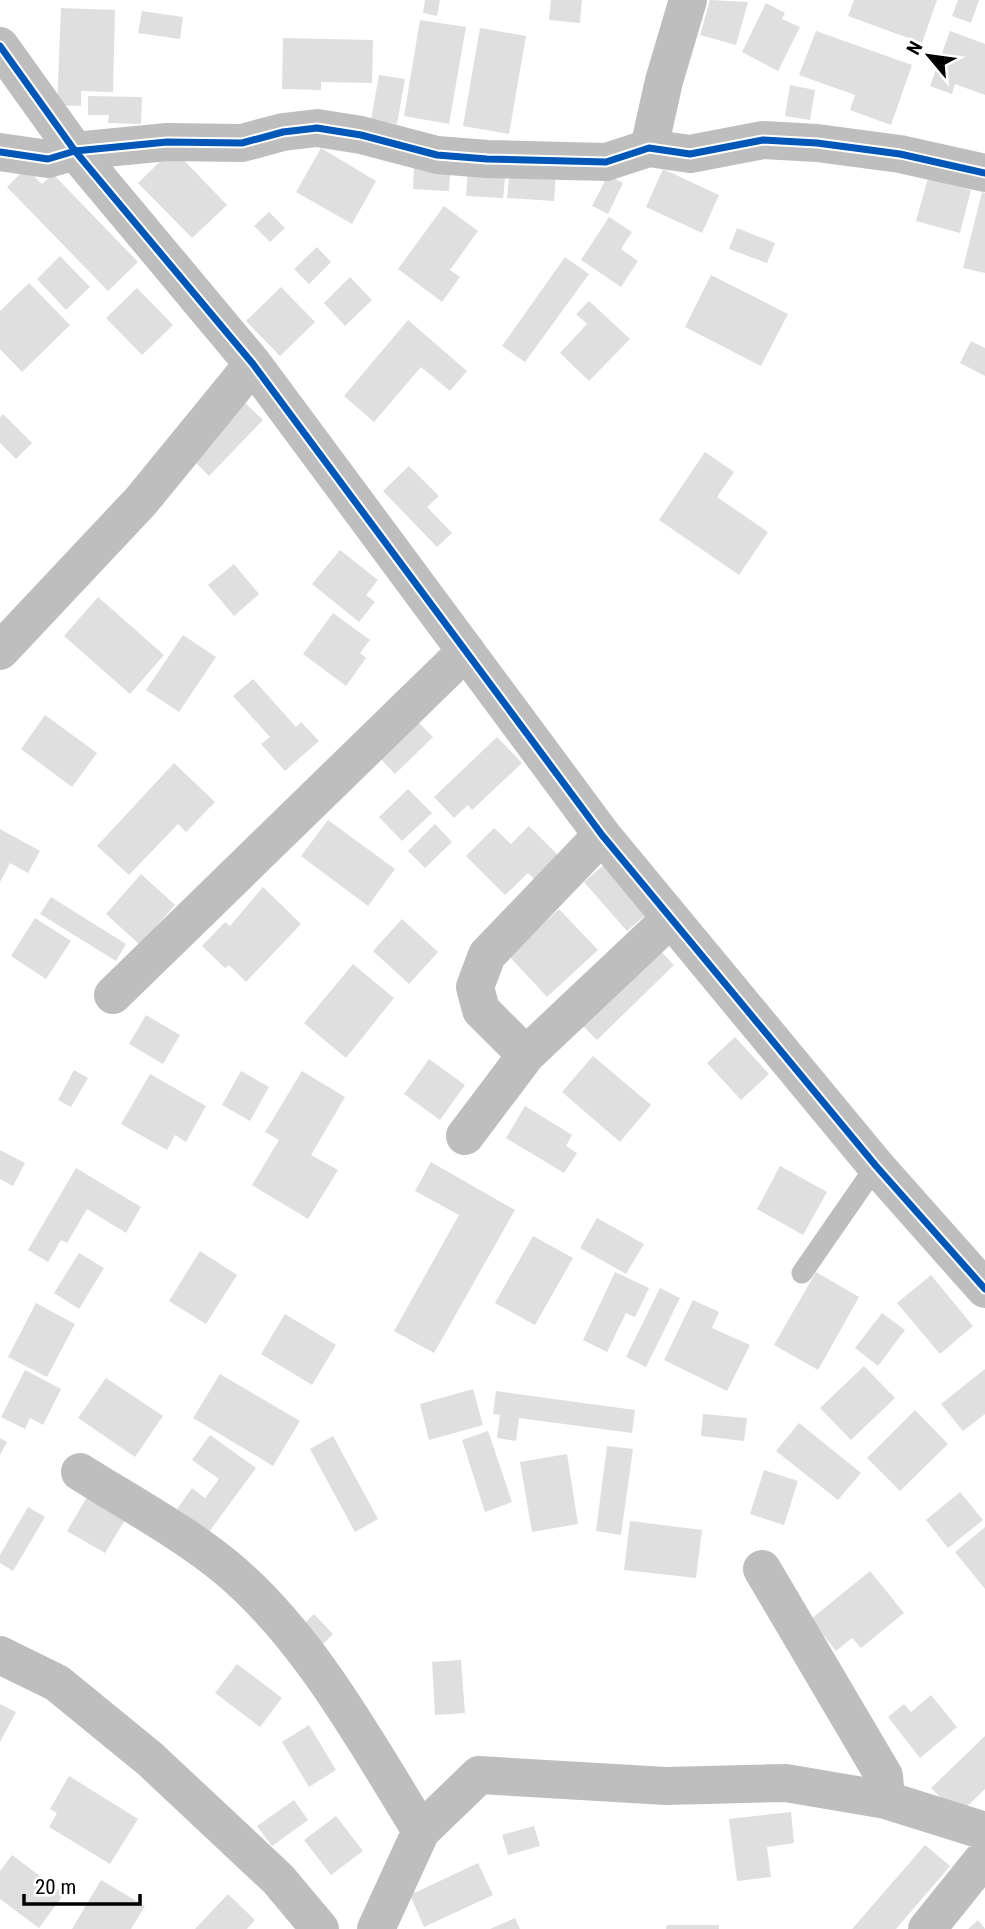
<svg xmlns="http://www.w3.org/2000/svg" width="985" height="1929" font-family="'Roboto Condensed',sans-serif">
<rect width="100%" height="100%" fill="#fff"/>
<path fill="#dfdfdf" d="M425,0H440L437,16L423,13Z
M551,0H582L580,23L549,20Z
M710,0L748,2L736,45L700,35Z
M854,0H937L922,43L848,16Z
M958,0H979L971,23L952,16Z
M766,3L785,13L782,19L800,27L778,71L742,52Z
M61,8L115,10L113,92L81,91V106L57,105Z
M142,11L183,17L180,39L138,33Z
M420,20L466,27L449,124L404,116Z
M480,28L526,36L509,134L463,126Z
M816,31L912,65L891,125L850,110L855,95L799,75Z
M950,31L985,44V95L955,84L952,94L930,86Z
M283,38L373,40L372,83L321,82V90L282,89Z
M379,75L405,79L397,124L371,120Z
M790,85L815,90L810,120L785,116Z
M88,96L142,97L141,124L108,123L109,115H88Z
M321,148L376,181L352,224L296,192Z
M173,149L227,205L192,238L138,183Z
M451,157L449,191L413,189L414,167Z
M468,166L506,168L503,198L466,196Z
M26,168L42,184L53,174L138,262L108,291L7,187Z
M510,168L556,171L554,201L507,198Z
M663,169L719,195L702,233L646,207Z
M608,175L623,183L608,214L592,206Z
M928,178L971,190L960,233L916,221Z
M982,192L985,193V273L963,268Z
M444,206L478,231L450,270L460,277L442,302L398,269Z
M269,212L285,228L270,242L254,226Z
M609,217L632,232L621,249L638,261L621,287L581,260Z
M737,228L775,243L767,263L729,249Z
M317,247L331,262L309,284L294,269Z
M60,256L90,287L66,310L37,279Z
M565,257L589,274L525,362L502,346Z
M711,275L788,314L761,366L685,327Z
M350,277L372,300L345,326L324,303Z
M29,283L70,325L22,372L0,349V311Z
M281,287L315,322L280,356L246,321Z
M137,288L173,325L142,355L106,318Z
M589,301L630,339L589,381L560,353L587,324L576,314Z
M408,320L467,371L450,391L421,367L374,422L344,396Z
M971,341L985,348V376L960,363Z
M245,403L263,420L209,476L192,459Z
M3,414L32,443L16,459L0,443V417Z
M705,452L734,472L717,497L768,532L739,575L659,520Z
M409,466L439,496L427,507L452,533L437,547L383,491Z
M340,550L378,580L366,595L375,602L359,622L312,584Z
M234,564L259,594L234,616L208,585Z
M98,597L164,655L130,694L64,636Z
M333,613L370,640L360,653L366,658L346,686L303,654Z
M183,635L216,657L179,712L146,690Z
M253,679L296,727L301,722L319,741L285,771L261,744L270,737L233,696Z
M45,715L97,753L72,787L21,749Z
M414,718L433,737L395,774L376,754Z
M497,737L522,763L472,810L468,805L454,818L434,797Z
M174,763L215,802L186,832L178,824L129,875L97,846Z
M408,789L432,813L402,841L379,817Z
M328,820L395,869L368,906L301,856Z
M435,824L452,842L425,868L408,851Z
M529,826L560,857L536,881L528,873L505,895L466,856L494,828L511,844Z
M0,829L40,851L28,873L10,863L0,882Z
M606,863L649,912L627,931L584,882Z
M141,874L175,905L140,945L106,914Z
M263,887L301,924L246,982L229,965L225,968L202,946L225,922L230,926Z
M51,897L126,944L116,961L40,914Z
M559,909L598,950L547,997L509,956Z
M35,918L71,941L46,979L11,956Z
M402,919L438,952L409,984L373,951Z
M654,944L674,965L597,1040L576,1019Z
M353,964L394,998L346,1058L304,1023Z
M146,1015L180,1035L163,1064L129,1044Z
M735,1037L769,1074L741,1100L707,1063Z
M593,1056L651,1105L620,1142L562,1092Z
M429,1059L465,1085L440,1120L404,1094Z
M74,1070L88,1078L71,1107L58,1100Z
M241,1071L269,1087L250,1121L222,1105Z
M302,1071L345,1097L311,1155L338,1170L308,1219L252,1185L279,1140L265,1132Z
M150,1074L206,1106L186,1142L175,1135L167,1150L121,1124Z
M525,1106L572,1135L566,1146L577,1153L564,1173L506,1138Z
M0,1150L25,1163L13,1186L0,1179Z
M431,1162L515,1210L434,1353L394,1331L459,1215L415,1191Z
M780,1166L827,1192L803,1235L757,1209Z
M76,1168L141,1207L126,1233L87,1209L67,1243L61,1240L48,1262L28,1250Z
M597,1218L644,1244L626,1274L580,1248Z
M533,1236L573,1258L535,1325L495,1303Z
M200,1251L237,1275L206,1324L169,1301Z
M79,1253L104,1268L79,1309L54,1293Z
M615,1272L649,1288L635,1317L626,1313L607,1352L583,1340Z
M816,1272L859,1297L818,1370L774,1345Z
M931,1275L973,1326L940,1354L897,1303Z
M660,1288L680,1298L646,1367L626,1357Z
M693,1300L719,1312L712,1328L750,1345L727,1391L664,1360Z
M36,1303L75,1324L47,1377L8,1357Z
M882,1313L905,1330L878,1366L855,1348Z
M285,1314L336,1345L312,1385L261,1354Z
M864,1366L895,1398L851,1440L820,1408Z
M985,1369V1414L963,1431L941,1404Z
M25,1370L61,1389L43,1425L30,1418L25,1429L1,1417Z
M220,1374L300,1421L273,1466L193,1418Z
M106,1378L163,1416L135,1457L78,1418Z
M473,1389L483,1425L429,1440L420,1404Z
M496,1391L635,1410L632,1433L519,1418L516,1441L497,1438L500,1415L493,1414Z
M915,1410L948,1444L900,1491L867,1458Z
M703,1414L747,1418L744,1441L701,1436Z
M799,1423L861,1473L838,1500L776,1451Z
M488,1431L512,1502L485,1512L462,1440Z
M210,1435L256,1468L209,1532L177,1509L192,1488L205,1498L219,1479L192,1460Z
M333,1436L378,1519L355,1532L310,1449Z
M0,1438L7,1442L0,1455Z
M607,1446L633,1449L621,1535L596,1531Z
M567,1454L578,1524L532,1532L520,1462Z
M764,1470L798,1481L784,1525L750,1514Z
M90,1492L128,1515L105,1553L67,1531Z
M960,1492L983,1520L948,1548L926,1520Z
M28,1507L45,1517L13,1571L0,1563V1555Z
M630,1521L702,1530L696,1578L624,1570Z
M985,1527V1589L955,1552Z
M870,1571L904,1613L861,1648L852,1638L836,1651L811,1619Z
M314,1614L333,1634L315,1652L296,1632Z
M461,1660L465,1713L435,1715L432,1662Z
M237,1664L282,1698L260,1727L215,1693Z
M931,1695L957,1727L920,1758L888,1717L904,1704L911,1712Z
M0,1704L16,1712L0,1742Z
M309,1725L336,1770L309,1787L282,1742Z
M985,1736V1789L958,1815L931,1788Z
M69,1776L138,1819L110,1864L49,1827L57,1813L50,1809Z
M294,1800L308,1820L272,1846L257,1826Z
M791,1812L794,1843L767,1847L771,1877L737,1881L729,1819Z
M336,1816L363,1851L331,1875L304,1840Z
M534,1826L540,1846L508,1855L502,1835Z
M925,1845L950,1866L896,1929H852Z
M12,1855L64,1894L39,1928L0,1899V1871Z
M478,1863L493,1895L424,1927L410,1895Z
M101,1880L145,1906L131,1929H72Z
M228,1894L255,1920L247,1929H195Z
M515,1918L520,1929H490Z
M978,1920L985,1929H968Z
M667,1925H719V1929H666Z"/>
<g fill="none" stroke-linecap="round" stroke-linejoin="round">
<path stroke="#bebebe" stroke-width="21" d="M802,1273L876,1166"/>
<path stroke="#bebebe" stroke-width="38" d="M0,46L75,151L253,364L602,835L876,1166L985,1289
M649,148L664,81L688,0
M0,152L48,159L75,151L167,142L242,143L283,132L317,128L361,135L437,155L487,159L606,162L649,148L690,154L763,140L817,143L900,154L985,173
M0,651L141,501L253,364
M113,995L466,651
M526,1055L481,1010L475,987L487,955L602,835
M465,1136L526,1055L670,919
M80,1472C126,1501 188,1535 228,1569C309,1637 366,1742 421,1831
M762,1569L884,1776L886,1800
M0,1655L57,1683L150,1759L278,1879L320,1929
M376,1929L421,1831L479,1775L666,1786L786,1783L886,1800L985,1831
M927,1929L985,1857"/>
<g stroke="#fff" stroke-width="11">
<path id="cycleway" d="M0,46L75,151L253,364L602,835L876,1166L985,1289
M0,152L48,159L75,151L167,142L242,143L283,132L317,128L361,135L437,155L487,159L606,162L649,148L690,154L763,140L817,143L900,154L985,173"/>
</g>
<use href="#cycleway" stroke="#0057b8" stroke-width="7"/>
</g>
<g transform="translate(929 56) rotate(299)" stroke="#ffffff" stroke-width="5" paint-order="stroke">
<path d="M0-5L12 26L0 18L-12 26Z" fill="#000000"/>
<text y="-10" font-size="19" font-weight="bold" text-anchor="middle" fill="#000000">N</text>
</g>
<path d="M24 1894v10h116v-10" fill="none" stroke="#000000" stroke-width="3.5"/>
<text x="35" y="1894" font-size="21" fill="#000000" stroke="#ffffff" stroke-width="5" paint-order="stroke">20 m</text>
</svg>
